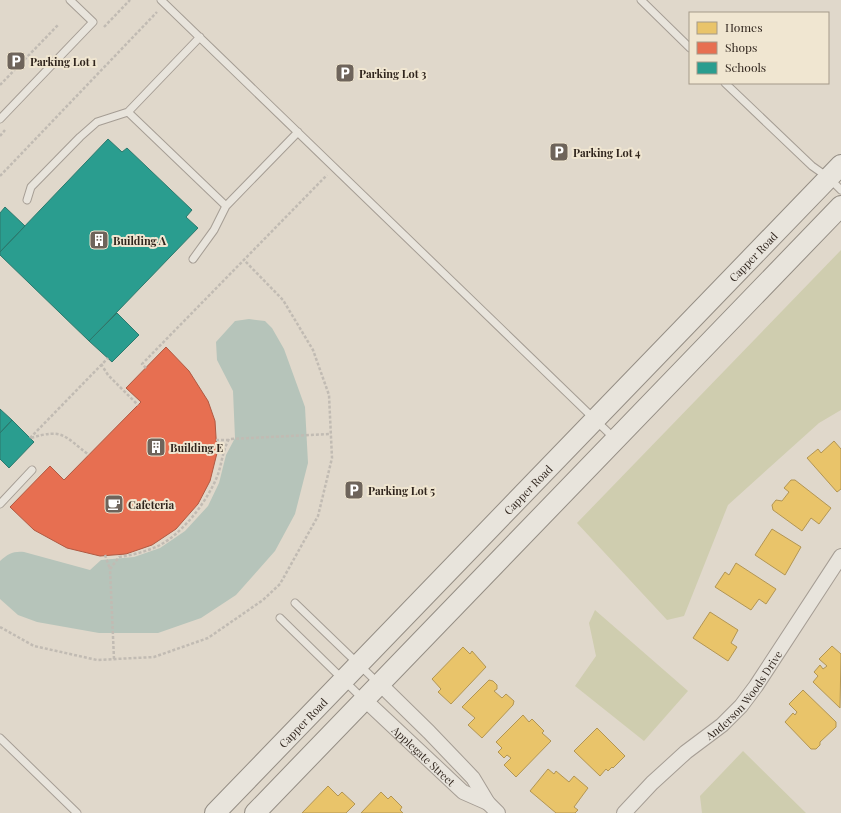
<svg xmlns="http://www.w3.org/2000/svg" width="841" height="813" font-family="'Playfair Display',serif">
<rect width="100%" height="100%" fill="#e0d8cb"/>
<path fill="#cfcdaf" d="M841,250V410L819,423L728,505L684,616L667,620L577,523Z
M595,610L688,691L644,741L575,686L596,656L589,623Z
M743,751L806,813H702L700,796Z"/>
<path fill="#b6c4ba" d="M249,319L265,321L272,328L284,349L305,407L308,463L295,514L275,551L236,595L201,618L158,633H99L37,622L18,615L0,599V561C8,554 13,551 24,552L90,570L101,560L134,557L160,548L185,531L208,506L219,483L226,455L235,438L233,391L217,360L216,342L235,321Z"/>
<path fill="#e9c46a" stroke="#b29553" d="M834,441L841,449V489L837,492L807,458L818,449L821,453Z
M791,480H795L831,508L819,524L811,518L802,531L773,510L772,505L776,500L782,501L789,492L784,488Z
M772,529L801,547L785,575L755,555Z
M736,563L776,589L766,604L759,599L751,610L715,587L725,572L729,575Z
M710,612L738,630L731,643L737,647L728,661L693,638Z
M832,646L841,654L840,708L813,682L818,676L814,672L820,665L823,669L827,666L819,659Z
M463,647L470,654L472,651L486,667L451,704L438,692L441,689L432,679Z
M489,680L493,681L497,685V689L494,691L502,698L506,694L514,701L513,705L482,738L468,725L475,718L462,707Z
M803,690L836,722V727L820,742V745L816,749H811L785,722L793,713L795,715L797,712L789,704Z
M523,715L529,722L532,719L544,731L542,733L551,741L516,777L504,765L511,758L507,755L504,758L498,752L502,748L496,742Z
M597,728L625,756L613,768L612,767L608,771L606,769L600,776L574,751Z
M548,769L554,774L556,771L569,782L574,776L588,788L574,807L578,810L575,813H556L530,791Z
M328,786L338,796L342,792L355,804L346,813H302Z
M381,792L388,799L391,796L402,807L400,810L403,813H361Z"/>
<path fill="#e76f51" stroke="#b05942" d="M166,347L189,371L208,401L215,421L217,453L210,481L198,504L176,529L152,545L126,554L100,556L67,548L34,530L10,507L50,466L64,480L138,405L141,402L126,388Z"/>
<path fill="#2a9d8f" stroke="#2c796d" d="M108,139L122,152L127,148L192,210L186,217L198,228L89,341L0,255V252Z
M5,207L25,226L0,252V213Z
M117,313L139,335L112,362L89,341Z
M0,409L12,420L0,433Z
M12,420L34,442L9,468L0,459V433Z"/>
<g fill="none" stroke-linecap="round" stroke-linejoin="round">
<g stroke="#a59d94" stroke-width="9">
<path id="lane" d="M161,0L615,439
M641,0L690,48
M200,37L128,112L226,206L298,132
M725,83L812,166L829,178L841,190
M0,119L93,22L70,0
M27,200L31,187L80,137L97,122L128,112
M193,259L214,230L226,206
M0,504L32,470
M295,603L378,683
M280,618L363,699
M0,738L77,813"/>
</g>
<g stroke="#a59d94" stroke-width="16">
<g id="street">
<path d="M380,684L429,732L473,778L488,803L498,813"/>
<path id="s1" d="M365,700L463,792L488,803"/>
<path id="s2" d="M624,813L652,783L686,752L722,725L741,706L756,686L841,556"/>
</g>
</g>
<g stroke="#948d84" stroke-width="22">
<g id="secondary">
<path id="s3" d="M215,813L841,165"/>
<path d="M255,813L841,206"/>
</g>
</g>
<path stroke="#c1bbb3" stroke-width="2.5" stroke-dasharray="3 2" stroke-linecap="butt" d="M104,27L130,0
M0,85L58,25
M0,136L5,130
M0,176L157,12
M101,364L108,375L138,405
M146,368L142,364L327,175
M30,438L108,358
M31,438C63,428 64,436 89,455
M216,440H229
M105,555L110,569
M0,627L34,646L97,660L154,657L208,638L263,600L280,584L318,516L332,458L329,395L313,350L283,300L244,260
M114,659L110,569L119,557C133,555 148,551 160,545C184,532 207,501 217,477C222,464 222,452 229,439L331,434"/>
<use href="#lane" stroke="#e8e4dc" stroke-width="7"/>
<use href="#street" stroke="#e8e4dc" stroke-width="14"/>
<use href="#secondary" stroke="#e8e4dc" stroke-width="20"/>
</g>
<defs>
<g id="parking-square" transform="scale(1)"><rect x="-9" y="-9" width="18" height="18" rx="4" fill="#6e645b" stroke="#f0e6d1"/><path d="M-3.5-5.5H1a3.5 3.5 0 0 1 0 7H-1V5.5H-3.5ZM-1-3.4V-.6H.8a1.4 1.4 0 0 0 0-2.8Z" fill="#fff"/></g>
<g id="building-square" transform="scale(1)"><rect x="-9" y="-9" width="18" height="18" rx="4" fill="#6e645b" stroke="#f0e6d1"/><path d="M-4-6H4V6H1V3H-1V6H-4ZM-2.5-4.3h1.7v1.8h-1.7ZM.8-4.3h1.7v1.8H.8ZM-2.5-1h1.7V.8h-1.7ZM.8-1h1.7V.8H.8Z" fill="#fff"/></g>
<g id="cafe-square" transform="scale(1)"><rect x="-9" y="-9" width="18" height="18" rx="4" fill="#6e645b" stroke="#f0e6d1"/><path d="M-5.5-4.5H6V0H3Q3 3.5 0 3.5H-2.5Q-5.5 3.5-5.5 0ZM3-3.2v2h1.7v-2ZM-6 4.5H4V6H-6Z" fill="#fff"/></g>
</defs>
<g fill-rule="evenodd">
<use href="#parking-square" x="16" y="61"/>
<use href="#parking-square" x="345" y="73"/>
<use href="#parking-square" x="559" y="152"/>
<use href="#building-square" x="99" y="240"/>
<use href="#building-square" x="156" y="447"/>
<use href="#parking-square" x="354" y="490"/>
<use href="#cafe-square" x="114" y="504"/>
</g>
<g text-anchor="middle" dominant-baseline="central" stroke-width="4" stroke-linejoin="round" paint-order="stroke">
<g font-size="11" font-weight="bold" fill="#31261e" stroke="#f0e6d1" text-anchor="start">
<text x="30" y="61">Parking Lot 1</text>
<text x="359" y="73">Parking Lot 3</text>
<text x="573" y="152">Parking Lot 4</text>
<text x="113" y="240">Building A</text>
<text x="170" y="447">Building E</text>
<text x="368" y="490">Parking Lot 5</text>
<text x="128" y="504">Cafeteria</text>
</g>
<g font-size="11" fill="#31261e" stroke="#f0e6d1">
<text stroke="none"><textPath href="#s3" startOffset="774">Capper Road</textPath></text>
<text stroke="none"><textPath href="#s3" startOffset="450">Capper Road</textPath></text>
<text stroke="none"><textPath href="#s2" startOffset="169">Anderson Woods Drive</textPath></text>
<text stroke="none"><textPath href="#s3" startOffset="126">Capper Road</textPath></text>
<text stroke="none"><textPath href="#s1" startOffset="81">Applegate Street</textPath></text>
</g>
</g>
<rect x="689" y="12" width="140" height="72" fill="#f0e6d1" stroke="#a49989"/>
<rect x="697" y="22" width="20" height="12" fill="#e9c46a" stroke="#a49989"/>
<text x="725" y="32" font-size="12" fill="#31261e">Homes</text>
<rect x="697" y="42" width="20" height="12" fill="#e76f51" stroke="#a49989"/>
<text x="725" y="52" font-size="12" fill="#31261e">Shops</text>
<rect x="697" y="62" width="20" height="12" fill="#2a9d8f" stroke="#a49989"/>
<text x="725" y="72" font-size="12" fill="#31261e">Schools</text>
</svg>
